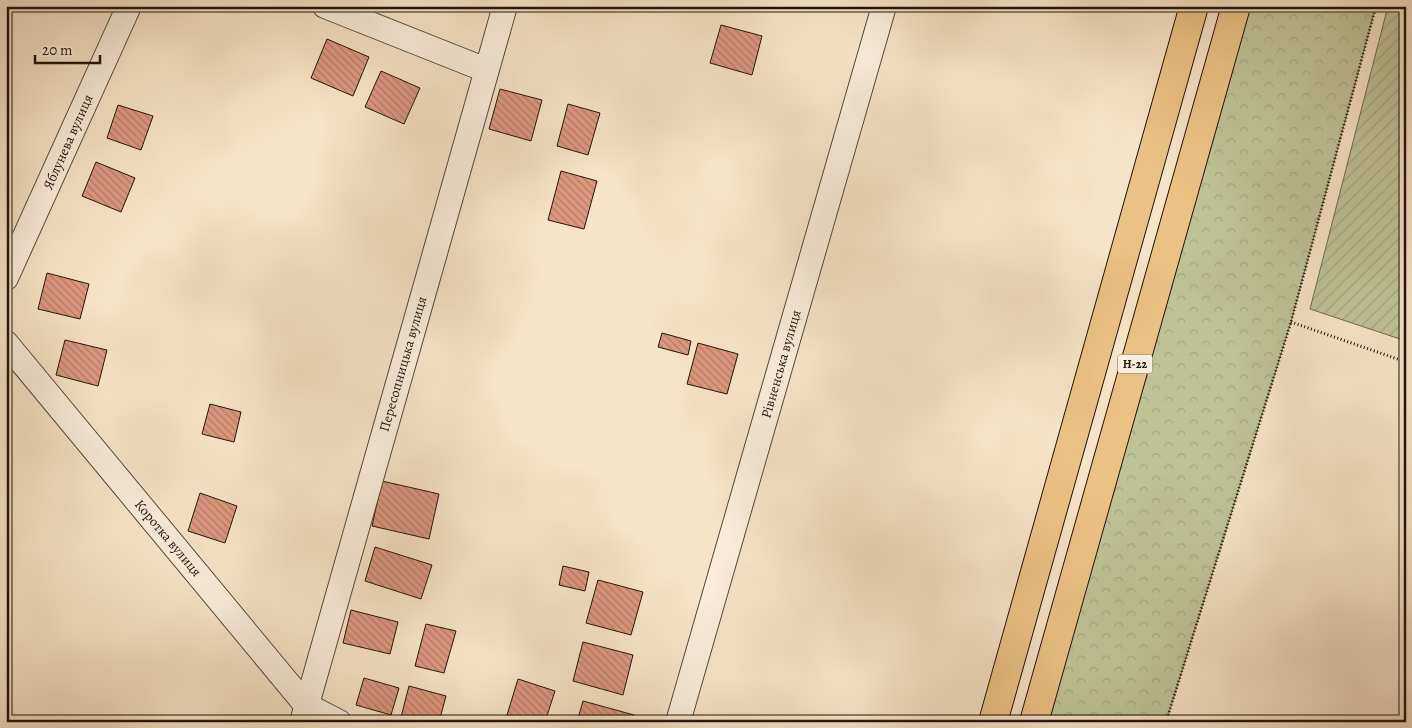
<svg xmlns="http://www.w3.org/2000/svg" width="1412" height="728" font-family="Alegreya,serif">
<defs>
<pattern id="forest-crowns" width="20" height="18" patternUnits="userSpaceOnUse" patternTransform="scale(1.25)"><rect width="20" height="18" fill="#bfc394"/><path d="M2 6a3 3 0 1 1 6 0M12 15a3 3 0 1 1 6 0" fill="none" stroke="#a4a77e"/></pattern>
<pattern id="garden-furrows" width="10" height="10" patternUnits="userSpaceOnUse" patternTransform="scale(1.25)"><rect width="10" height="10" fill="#bfc394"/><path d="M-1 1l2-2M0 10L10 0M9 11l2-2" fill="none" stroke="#a4a77e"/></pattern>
<pattern id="building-back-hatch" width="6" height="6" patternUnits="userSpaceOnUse" patternTransform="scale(1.25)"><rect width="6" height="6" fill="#dd987e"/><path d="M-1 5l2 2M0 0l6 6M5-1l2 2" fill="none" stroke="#b37b66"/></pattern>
</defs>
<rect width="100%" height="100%" fill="#f7e3c7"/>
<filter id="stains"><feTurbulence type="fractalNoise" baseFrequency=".004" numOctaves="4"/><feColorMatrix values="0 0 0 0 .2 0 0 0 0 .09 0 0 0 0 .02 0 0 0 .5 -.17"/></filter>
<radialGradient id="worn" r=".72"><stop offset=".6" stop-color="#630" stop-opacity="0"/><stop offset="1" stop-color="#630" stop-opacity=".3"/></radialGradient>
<path fill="url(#forest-crowns)" stroke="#706c50" d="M1236,6H1376L1291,322L1166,722H1034Z"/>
<path fill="url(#garden-furrows)" stroke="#706c50" d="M1388,6H1406V341L1310,309Z"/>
<path fill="url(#building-back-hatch)" stroke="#21140d" d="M721,25L762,36L752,75L710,63Z
M327,39L369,57L353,96L311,78Z
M381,71L420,88L404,124L365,107Z
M500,89L542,100L531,141L489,129Z
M568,104L600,113L588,155L557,146Z
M118,105L153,116L141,150L107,138Z
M6,126L12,128L6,144Z
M96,162L135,178L121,212L82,196Z
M561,171L597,181L584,229L548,220Z
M47,273L89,284L80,319L38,309Z
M662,333L691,341L688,355L658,347Z
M65,340L107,350L98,386L56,375Z
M698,343L738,354L727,394L687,384Z
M210,404L241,412L234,442L202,434Z
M382,481L439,494L429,539L372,526Z
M200,493L237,506L225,543L188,531Z
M375,547L432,565L421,599L365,581Z
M563,566L589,572L585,591L559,585Z
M598,580L643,592L631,635L586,623Z
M351,610L398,622L390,654L343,643Z
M426,624L456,631L444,673L415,666Z
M583,642L633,655L623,695L573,681Z
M364,678L399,688L391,715L356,705Z
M518,679L555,691L545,722H527L507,715Z
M409,686L446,696L439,722H418L401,717Z
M583,701L634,715L633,722H577Z"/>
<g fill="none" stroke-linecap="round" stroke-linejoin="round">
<g stroke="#56483c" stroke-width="26">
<path id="minor" d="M325,6L486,70
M6,278L129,6
M6,343L306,705L339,722
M302,722L505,6
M678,722L884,6"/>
</g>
<g stroke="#21140d" stroke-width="30">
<path id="primary" d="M993,722L1194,6
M1034,722L1236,6"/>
</g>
<path stroke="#21140d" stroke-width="3" stroke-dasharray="1 2.5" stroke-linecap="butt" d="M1291,322L1406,362
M1166,722L1291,322L1376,6"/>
<use href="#minor" stroke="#faeddb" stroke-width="24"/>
<use href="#primary" stroke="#ecc284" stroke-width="28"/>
</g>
<g text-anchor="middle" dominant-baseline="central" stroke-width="4" stroke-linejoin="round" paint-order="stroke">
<rect fill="#faeddb" stroke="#62554b" stroke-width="1" x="1117.5" y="354.5" width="35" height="19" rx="4"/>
<g font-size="12" font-weight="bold" fill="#21140d">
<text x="1135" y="364">Н-22</text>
</g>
<g font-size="14" fill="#21140d" stroke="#faeddb">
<text transform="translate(68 142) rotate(-66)">Яблунева вулиця</text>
<text transform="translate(403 364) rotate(-74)">Пересопницька вулиця</text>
<text transform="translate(781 364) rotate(-74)">Рівненська вулиця</text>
<text transform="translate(168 538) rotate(50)">Коротка вулиця</text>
</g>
</g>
<rect width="1412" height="728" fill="none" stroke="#f7e3c7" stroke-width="25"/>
<rect x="8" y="8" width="1397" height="713" fill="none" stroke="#21140d" stroke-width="2.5"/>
<rect x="12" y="12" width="1387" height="703" fill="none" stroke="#21140d"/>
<path d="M35 55v8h65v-8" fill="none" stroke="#21140d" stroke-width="2.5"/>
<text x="42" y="55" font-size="15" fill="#21140d" stroke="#faeddb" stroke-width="4" paint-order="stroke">20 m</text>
<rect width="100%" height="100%" filter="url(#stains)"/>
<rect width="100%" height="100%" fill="url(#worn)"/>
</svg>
